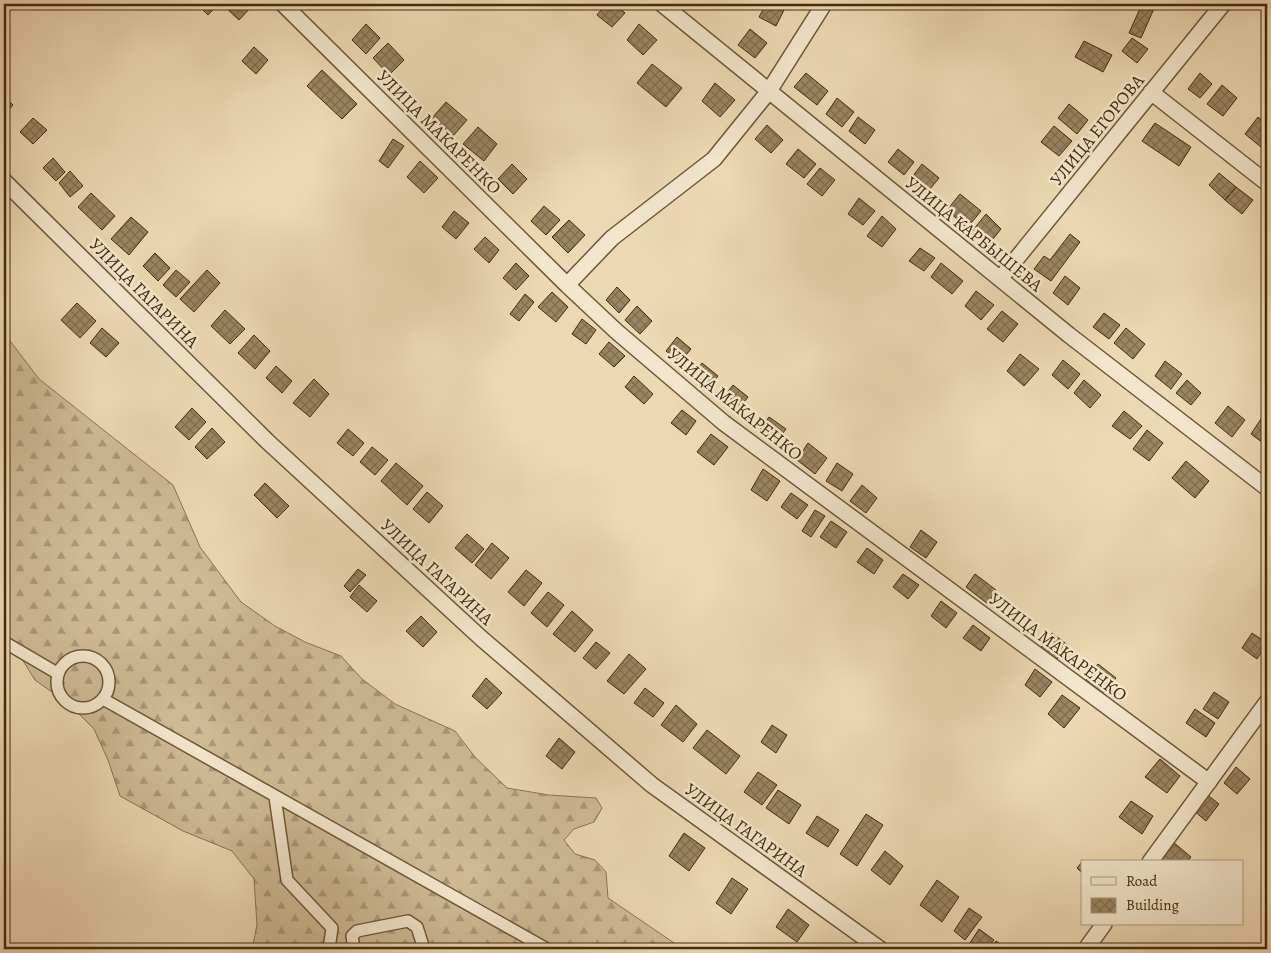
<svg xmlns="http://www.w3.org/2000/svg" width="1271" height="953" font-family="Alegreya,serif">
<defs>
<pattern id="forest-firs" width="22" height="20" patternUnits="userSpaceOnUse" patternTransform="scale(1.25)"><rect width="22" height="20" fill="#cfbb96"/><path d="M5 1l3.5 6h-7zM16 11l3.5 6h-7z" fill="#aa9879"/></pattern>
<pattern id="building-cross-hatch" width="8" height="8" patternUnits="userSpaceOnUse" patternTransform="scale(1.25)"><rect width="8" height="8" fill="#9b8562"/><path d="M0 0l8 8M0 8l8-8" fill="none" stroke="#806d4f"/></pattern>
</defs>
<rect width="100%" height="100%" fill="#ecd8b2"/>
<filter id="stains"><feTurbulence type="fractalNoise" baseFrequency=".004" numOctaves="4"/><feColorMatrix values="0 0 0 0 .2 0 0 0 0 .09 0 0 0 0 .02 0 0 0 .5 -.17"/></filter>
<radialGradient id="worn" r=".72"><stop offset=".6" stop-color="#630" stop-opacity="0"/><stop offset="1" stop-color="#630" stop-opacity=".3"/></radialGradient>
<path fill="url(#forest-firs)" stroke="#8a7451" d="M4,333L39,379L173,485L200,547L241,602L275,626L305,642L341,656L362,679L395,704L455,731L475,757L507,788L549,795L596,798L602,808L594,822L574,829L564,840L575,854L595,860L606,872L608,898L683,949H252L257,925L254,879L232,851L183,831L120,796L108,760L94,729L70,705L35,680L4,630Z"/>
<path fill="url(#building-cross-hatch)" stroke="#442c0c" d="M197,4H218L208,15Z
M228,4H250L252,6L239,20L225,7Z
M606,4H615L625,13L612,27L597,15Z
M766,4H787L776,26L759,17Z
M1142,4H1156L1141,38L1129,33Z
M366,24L380,38L366,54L352,40Z
M639,24L657,40L643,55L627,40Z
M750,29L767,43L755,58L738,45Z
M1132,38L1148,49L1137,63L1122,51Z
M1084,41L1112,55L1103,72L1075,57Z
M388,43L404,60L389,75L373,58Z
M254,47L268,60L256,74L242,61Z
M652,64L682,88L666,107L637,83Z
M322,70L357,104L342,119L307,86Z
M806,73L828,91L817,105L794,87Z
M1200,73L1212,84L1200,98L1188,89Z
M715,83L735,100L720,117L702,101Z
M1222,85L1237,98L1223,116L1207,104Z
M4,96L13,105L4,115Z
M837,98L854,112L842,127L826,114Z
M446,102L467,120L453,136L432,118Z
M1069,104L1088,120L1077,134L1058,118Z
M858,117L875,130L865,144L849,131Z
M1258,117L1267,125V139L1261,147L1245,134Z
M33,118L47,130L33,144L20,132Z
M1155,123L1191,147L1179,166L1142,141Z
M767,125L783,140L771,153L755,139Z
M1054,126L1072,141L1059,156L1041,142Z
M478,127L497,144L484,161L463,144Z
M393,139L404,146L388,168L379,161Z
M798,149L816,164L804,178L786,164Z
M898,149L914,162L904,175L888,162Z
M53,158L65,172L56,181L43,168Z
M420,161L438,178L424,193L407,177Z
M512,164L527,179L513,194L498,179Z
M922,164L939,178L926,194L909,181Z
M820,168L835,180L822,196L807,184Z
M70,171L83,186L70,197L59,183Z
M1219,173L1236,187L1225,200L1209,185Z
M1236,187L1253,200L1242,214L1225,200Z
M91,193L115,216L102,230L78,207Z
M960,194L981,211L967,228L947,210Z
M859,198L875,211L863,225L848,214Z
M544,206L560,220L546,235L531,221Z
M454,211L469,223L456,239L442,227Z
M986,214L1001,229L989,244L973,230Z
M882,216L896,229L882,247L867,236Z
M131,217L148,232L129,255L111,239Z
M569,220L585,235L568,253L552,237Z
M1070,234L1080,242L1051,281L1034,269L1044,256L1050,260Z
M485,237L499,250L489,263L474,249Z
M920,248L935,258L924,271L909,261Z
M155,253L170,268L158,281L143,266Z
M516,263L529,276L516,290L503,278Z
M941,263L963,281L952,294L931,277Z
M176,270L190,282L176,297L163,285Z
M207,270L220,283L194,312L180,299Z
M1065,276L1080,288L1068,305L1053,293Z
M617,287L630,300L619,313L606,300Z
M976,291L994,305L981,320L965,306Z
M552,292L568,307L556,322L538,307Z
M525,294L534,302L519,321L510,314Z
M77,303L96,321L80,338L61,320Z
M637,306L652,321L640,334L625,320Z
M225,310L245,329L230,344L211,326Z
M1002,311L1018,324L1003,342L987,329Z
M1104,313L1120,325L1109,339L1093,327Z
M582,319L596,330L586,344L572,334Z
M102,328L119,343L106,357L90,343Z
M1126,328L1145,344L1133,359L1114,343Z
M254,335L270,351L255,369L238,353Z
M677,337L691,349L680,362L666,351Z
M609,342L625,356L614,367L599,354Z
M1020,354L1039,369L1024,386L1007,371Z
M1063,360L1080,374L1068,389L1052,375Z
M1165,361L1182,374L1171,389L1155,376Z
M702,363L718,376L707,390L692,377Z
M276,366L292,381L282,393L266,378Z
M634,376L653,394L644,404L625,387Z
M314,379L329,394L310,417L293,403Z
M1084,380L1101,395L1090,408L1074,393Z
M1187,380L1201,393L1191,405L1176,393Z
M733,385L748,397L737,411L722,399Z
M1228,406L1245,420L1232,437L1215,423Z
M192,408L206,422L189,440L175,427Z
M682,410L696,421L686,435L671,423Z
M1124,411L1142,426L1130,439L1112,426Z
M1263,416L1267,419V446L1251,434Z
M769,417L786,429L775,443L759,431Z
M212,428L225,442L207,459L195,447Z
M348,429L364,443L353,456L337,443Z
M1147,430L1163,443L1149,461L1133,449Z
M711,434L728,447L714,465L697,452Z
M808,443L827,458L815,474L797,460Z
M372,447L388,460L375,475L360,462Z
M1186,461L1209,481L1195,498L1172,478Z
M396,463L423,486L407,505L381,481Z
M837,463L853,474L842,491L826,481Z
M763,469L780,481L767,501L751,490Z
M265,483L289,506L277,518L254,495Z
M862,485L877,498L866,513L850,501Z
M427,492L443,506L429,523L413,509Z
M791,493L808,505L797,519L781,507Z
M815,510L825,516L811,537L802,531Z
M831,521L847,532L836,548L820,537Z
M921,530L937,542L926,558L910,547Z
M467,534L484,549L472,563L455,548Z
M492,543L509,558L491,579L475,565Z
M867,548L883,560L874,574L857,562Z
M358,569L366,575L350,592L344,586Z
M526,570L542,583L524,606L508,592Z
M903,574L919,585L908,599L893,587Z
M975,574L996,590L988,604L966,587Z
M359,585L377,601L367,612L350,597Z
M548,592L564,605L547,627L531,613Z
M941,601L957,613L946,628L931,616Z
M572,611L593,630L575,652L553,634Z
M421,616L437,632L423,647L406,631Z
M973,625L990,638L981,651L963,638Z
M1052,633L1069,646L1056,660L1041,647Z
M1252,633L1267,643L1257,659L1242,648Z
M596,642L610,653L596,669L583,658Z
M629,654L646,669L624,694L607,681Z
M1098,664L1116,678L1103,694L1086,680Z
M1035,669L1052,682L1040,697L1025,685Z
M486,678L502,693L487,709L472,696Z
M645,688L664,703L653,717L634,703Z
M1214,692L1229,702L1218,719L1203,709Z
M1062,695L1080,708L1064,728L1048,714Z
M676,705L697,724L683,742L661,725Z
M1195,709L1215,723L1206,737L1186,723Z
M772,725L787,735L776,753L761,742Z
M707,730L740,756L726,774L693,748Z
M559,738L575,752L562,769L546,756Z
M1160,759L1180,776L1167,793L1145,777Z
M1236,767L1250,779L1237,794L1224,783Z
M758,772L777,785L762,805L744,792Z
M778,790L801,805L789,824L766,808Z
M1205,793L1219,804L1206,821L1193,810Z
M1131,801L1153,816L1142,834L1119,817Z
M866,814L883,825L857,866L840,854Z
M817,816L839,830L828,847L806,833Z
M684,833L705,848L689,871L669,856Z
M1173,842L1191,857L1187,862H1158Z
M885,851L903,866L890,885L871,870Z
M1082,862V873L1077,868Z
M732,878L748,889L731,914L716,903Z
M937,880L959,897L942,922L920,905Z
M969,908L982,917L965,940L954,931Z
M788,909L809,925L797,942L776,927Z
M979,929L994,940L987,949H979L970,943Z
M996,941L1008,949H991Z"/>
<g fill="none" stroke-linecap="round" stroke-linejoin="round">
<g stroke="#6e5736" stroke-width="14">
<path id="pedestrian" d="M4,642L57,673
M57 682a26 26 0 1 1 52 0a26 26 0 1 1-52 0Z
M103,699L547,949
M275,797L287,880L332,928L329,949
M354,949L352,936L357,931L408,921L417,927L424,949"/>
</g>
<g stroke="#6e5736" stroke-width="18">
<path id="minor" d="M283,4L567,285L616,331L724,423L1209,782
M662,4L1069,335L1267,488
M1151,92L1267,183
M4,181L267,441L481,638L652,785L880,949
M1000,279L1223,4
M567,285L612,238L714,159L769,91L824,4
M1150,862L1267,702
M1086,949L1104,924"/>
</g>
<use href="#pedestrian" stroke="#f3e6cd" stroke-width="11"/>
<use href="#minor" stroke="#f3e6cd" stroke-width="15"/>
</g>
<g text-anchor="middle" dominant-baseline="central" stroke-width="5" stroke-linejoin="round" paint-order="stroke">
<g font-size="18" fill="#442c0c" stroke="#f3e6cd">
<text transform="translate(1097 130) rotate(-51)">УЛИЦА ЕГОРОВА</text>
<text transform="translate(439 132) rotate(45)">УЛИЦА МАКАРЕНКО</text>
<text transform="translate(974 234) rotate(39)">УЛИЦА КАРБЫШЕВА</text>
<text transform="translate(144 293) rotate(45)">УЛИЦА ГАГАРИНА</text>
<text transform="translate(735 404) rotate(39)">УЛИЦА МАКАРЕНКО</text>
<text transform="translate(437 572) rotate(43)">УЛИЦА ГАГАРИНА</text>
<text transform="translate(1058 647) rotate(37)">УЛИЦА МАКАРЕНКО</text>
<text transform="translate(746 830) rotate(36)">УЛИЦА ГАГАРИНА</text>
</g>
</g>
<rect width="1271" height="953" fill="none" stroke="#ecd8b2" stroke-width="20"/>
<rect x="5" y="5" width="1261" height="943" fill="none" stroke="#442c0c" stroke-width="2.5"/>
<rect x="10" y="10" width="1251" height="933" fill="none" stroke="#442c0c"/>
<rect x="1081" y="860" width="162" height="65" fill="#f3e6cd" stroke="#ad9c80"/>
<rect x="1091" y="877" width="25" height="8" fill="#f3e6cd" stroke="#ad9c80"/>
<text x="1126" y="886" font-size="15" fill="#442c0c">Road</text>
<rect x="1091" y="898" width="25" height="15" fill="url(#building-cross-hatch)" stroke="#ad9c80"/>
<text x="1126" y="910" font-size="15" fill="#442c0c">Building</text>
<rect width="100%" height="100%" filter="url(#stains)"/>
<rect width="100%" height="100%" fill="url(#worn)"/>
</svg>
